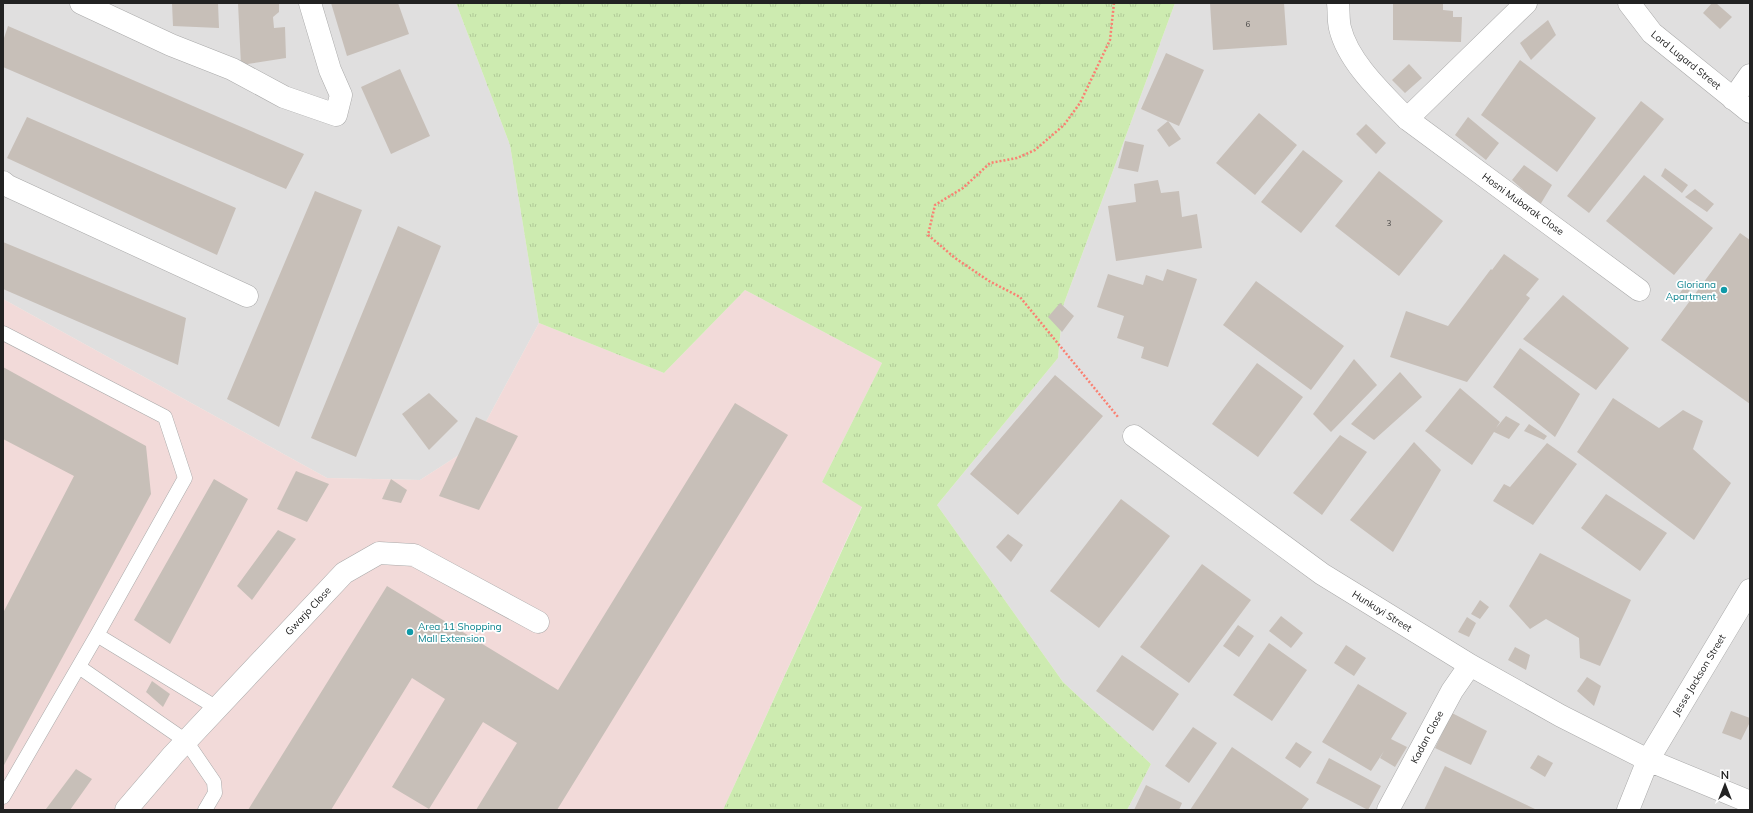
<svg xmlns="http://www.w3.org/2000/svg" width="1753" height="813" font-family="Mulish,sans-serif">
<defs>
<pattern id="grass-tufts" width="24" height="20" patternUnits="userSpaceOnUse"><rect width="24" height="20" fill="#cdebb0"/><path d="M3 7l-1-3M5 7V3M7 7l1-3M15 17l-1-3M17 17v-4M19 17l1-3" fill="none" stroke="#b0c997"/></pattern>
</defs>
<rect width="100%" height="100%" fill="#f2efe9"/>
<path fill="#e0dfdf" d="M3,3H456L510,145L539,323L473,446L420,480L327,478L3,299Z
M1175,3H1750V810H1127L1151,764L1063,682L937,505L1058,358L1063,306Z"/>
<path fill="#f2dad9" d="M745,290L882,363L822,482L862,506L723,810H3V299L327,478L420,480L473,446L539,323L664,373Z"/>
<path fill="url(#grass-tufts)" d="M456,3H1175L1063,306L1058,358L937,505L1063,682L1151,764L1127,810H723L862,507L822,482L882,363L745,290L664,373L539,323L510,145Z"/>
<path fill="#c7bfb8" d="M172,3H218L219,28L173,26Z
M238,3H279V12L273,17L274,28L285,27L286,58L241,65Z
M331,3H398L409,34L347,56Z
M1210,3H1284L1287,45L1213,50Z
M1393,3H1443V10L1453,11V17H1462L1461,42L1393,40Z
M1712,3H1716L1732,17L1720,29L1703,13Z
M1548,20L1556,35L1531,60L1520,43Z
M8,26L304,154L286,189L3,67V41Z
M1166,53L1204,70L1179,126L1141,109Z
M1520,60L1596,118L1557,172L1481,115Z
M1409,64L1422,78L1405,93L1392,80Z
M400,69L430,136L391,154L361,87Z
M1641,101L1664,119L1589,213L1567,196Z
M1259,113L1297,145L1255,195L1216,163Z
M27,117L236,208L217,255L7,158Z
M1468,117L1499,143L1486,160L1455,135Z
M1168,121L1181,139L1169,147L1157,130Z
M1366,124L1386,143L1376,154L1356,134Z
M1125,141L1144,145L1138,172L1118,168Z
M1303,150L1343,181L1301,233L1261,202Z
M1524,165L1552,185L1540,205L1512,180Z
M1665,168L1688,185L1682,193L1661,176Z
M1379,171L1443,221L1399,276L1335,226Z
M1644,175L1713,228L1674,275L1606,221Z
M1158,180L1161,193L1179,191L1182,217L1197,214L1202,248L1116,261L1108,206L1136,202L1134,184Z
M1695,189L1714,204L1707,212L1685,197Z
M315,191L362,210L279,427L227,399Z
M398,226L441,246L356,457L311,438Z
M1740,233L1750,240V404L1661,340Z
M3,242L186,318L178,365L3,289Z
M1504,254L1539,279L1526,295L1530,298L1467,382L1390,357L1406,311L1448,326L1491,269L1492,270Z
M1167,269L1197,279L1168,367L1141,358L1144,347L1117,338L1124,316L1097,307L1108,274L1143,285L1146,275L1163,281Z
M1256,281L1344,346L1311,390L1223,325Z
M1688,281L1693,285L1684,299L1678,296Z
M1563,295L1629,348L1596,390L1523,339Z
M1060,303L1074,316L1062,332L1048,317Z
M1520,348L1580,394L1555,437L1493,387Z
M1354,359L1377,385L1331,432L1313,414Z
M1257,363L1303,397L1258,457L1212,424Z
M3,367L146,446L151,494L3,767V613L74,476L3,439Z
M1400,372L1422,397L1374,440L1351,424Z
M1055,375L1103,416L1018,515L970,474Z
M1460,388L1500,422L1496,428L1506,416L1520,424L1509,439L1494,432L1472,465L1425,431Z
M429,393L458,421L429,450L402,414Z
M1613,398L1659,428L1683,410L1703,421L1693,449L1731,483L1694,540L1577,452Z
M735,403L788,435L557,810H476L517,743L483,722L429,809L392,787L445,699L412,678L331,810H248L387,586L558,690Z
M476,417L518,436L479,510L439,496Z
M1529,424L1547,436L1544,440L1524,431Z
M1340,435L1367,452L1322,515L1293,493Z
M1414,442L1441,470L1393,552L1350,520Z
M1547,443L1577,464L1533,525L1493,501L1504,484L1510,487Z
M296,471L329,484L307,522L277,509Z
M214,479L248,499L170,644L134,620Z
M391,479L407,490L401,503L382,499Z
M1606,494L1667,533L1640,571L1581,528Z
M1121,499L1170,536L1099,628L1050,591Z
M278,530L296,539L252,600L237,586Z
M1008,534L1023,545L1011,562L996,547Z
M1540,553L1631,600L1600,666L1580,658L1579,638L1546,619L1530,629L1509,606Z
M1202,564L1251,600L1189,683L1140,647Z
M1480,600L1489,607L1480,619L1471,614Z
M1281,616L1303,633L1291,648L1269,631Z
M1467,617L1476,623L1469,637L1458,632Z
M1238,625L1254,636L1239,657L1223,646Z
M1269,643L1307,670L1272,721L1233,695Z
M1346,645L1366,658L1354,676L1334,663Z
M1515,647L1530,655L1526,670L1508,660Z
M1122,655L1179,694L1153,731L1096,691Z
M1587,677L1601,686L1594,706L1577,691Z
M152,681L170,694L163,707L146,692Z
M1358,684L1407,713L1391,739L1407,747L1395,767L1380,758L1384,751L1371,771L1322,742Z
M1731,711L1750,718V722L1741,740L1722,733Z
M1452,713L1487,731L1471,765L1435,748Z
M1193,727L1217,743L1189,783L1165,766Z
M1296,742L1312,752L1300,768L1285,758Z
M1232,747L1309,799L1301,810H1190Z
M1538,755L1553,763L1545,777L1530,768Z
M1329,758L1381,786L1368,810L1316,783Z
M1445,766L1537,810H1424Z
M76,769L92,779L70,810H48L46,809Z
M1146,785L1182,803L1179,810H1134Z"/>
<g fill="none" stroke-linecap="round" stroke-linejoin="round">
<g stroke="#a9a9a9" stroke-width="15">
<path id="service" d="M3,333L165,417L185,478L97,635L3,797
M97,635L217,708
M79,667L186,741L214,782L215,793L205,810"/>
</g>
<g stroke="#a9a9a9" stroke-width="23">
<path id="minor" d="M81,3L171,45L232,69L284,97L336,115L341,95L330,70L310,3
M1338,3C1339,11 1338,20 1340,28C1348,62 1383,94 1407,119L1639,290
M1629,3L1652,33L1750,112
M1733,99L1750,75
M1407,119L1526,3
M3,182L8,186L247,296
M1134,436L1322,574L1470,665L1561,716L1648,760L1750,802
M126,810L173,755L344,573L379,553L414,555L538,622
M1388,810L1452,691L1470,665
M1628,810L1648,760L1750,590"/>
</g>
<path stroke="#fa8072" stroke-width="2.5" stroke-dasharray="2 2" stroke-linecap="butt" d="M1114,3L1110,40L1080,103L1064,125L1035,150L1017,158L990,163L963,188L935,205L928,235L955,258L989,281L1020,297L1118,417"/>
<use href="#service" stroke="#fff" stroke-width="14"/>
<use href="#minor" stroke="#fff" stroke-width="22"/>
</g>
<g fill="#0f9aa8" stroke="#fff" stroke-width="1.5">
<circle cx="1724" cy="290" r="4"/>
<circle cx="410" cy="632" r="4"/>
</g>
<g text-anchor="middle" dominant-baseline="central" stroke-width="3.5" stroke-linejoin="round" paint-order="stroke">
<g font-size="8" fill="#4b4948">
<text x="1248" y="24">6</text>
<text x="1389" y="223">3</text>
</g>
<g font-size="10" fill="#222" stroke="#fff">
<text transform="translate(1686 60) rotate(39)">Lord Lugard Street</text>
<text transform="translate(1523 204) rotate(36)">Hosni Mubarak Close</text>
<text transform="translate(308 611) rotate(-47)">Gwarjo Close</text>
<text transform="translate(1382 611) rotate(32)">Hunkuyi Street</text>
<text transform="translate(1699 675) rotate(-59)">Jesse Jackson Street</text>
<text transform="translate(1427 737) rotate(-62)">Kadan Close</text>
</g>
<g font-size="10" fill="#0d838f" stroke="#fff" text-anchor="end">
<text x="1716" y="284">Gloriana<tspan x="1716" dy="12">Apartment</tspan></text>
<text x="418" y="626" text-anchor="start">Area 11 Shopping<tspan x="418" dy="12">Mall Extension</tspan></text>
</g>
</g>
<rect width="1753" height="813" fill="none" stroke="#222222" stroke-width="8"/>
<g transform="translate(1725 785)" stroke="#ffffff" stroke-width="3" paint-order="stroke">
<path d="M0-3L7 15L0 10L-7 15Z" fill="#222222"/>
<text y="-6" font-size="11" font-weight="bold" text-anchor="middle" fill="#222222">N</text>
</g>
</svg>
